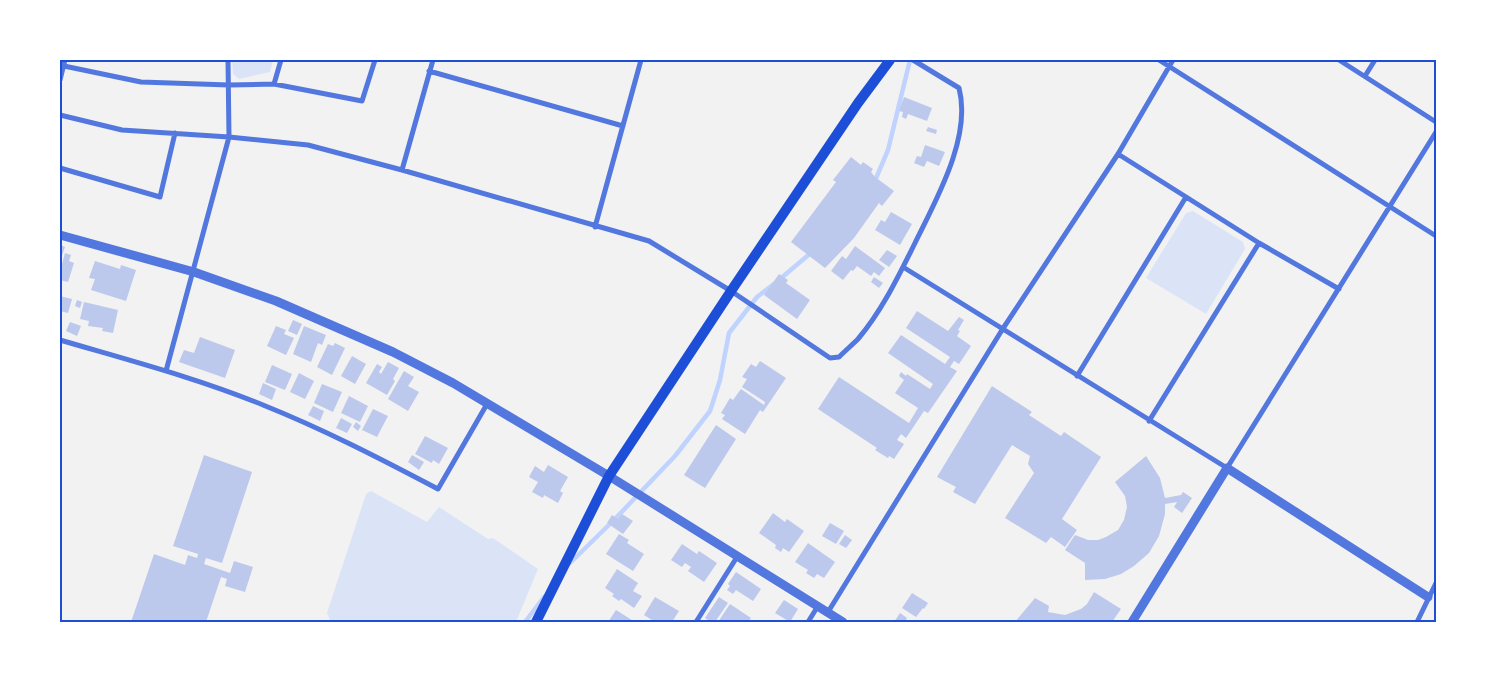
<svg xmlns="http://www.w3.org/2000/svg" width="1496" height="682" font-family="'Public Sans',sans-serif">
<rect width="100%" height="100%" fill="#f2f2f2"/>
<path fill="#dbe4f7" d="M232,60H273L270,72L239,79L233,74Z
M1193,211L1243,242L1245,249L1206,314L1146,278L1186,213Z
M371,491L427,522L439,507L488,539L493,538L538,569L516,622H331L327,613L366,494Z"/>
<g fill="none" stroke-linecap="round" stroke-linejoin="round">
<path stroke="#bfd3fe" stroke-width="4.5" d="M874,183L888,150L910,60
M780,279L812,252
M570,563L614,520L675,456L710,411L720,380L729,333L757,297L774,284
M525,622L544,597"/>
</g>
<path fill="#bdc9ec" d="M904,97L932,108L927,121L908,114L906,119L902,117L903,112L899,111Z
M928,127L937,130L936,134L926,131Z
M925,145L945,152L939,166L927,161L924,167L914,163L917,156L921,157Z
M851,157L861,165L863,162L873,169L871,172L875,177L894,191L882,206L879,203L854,238L825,268L791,242L836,182L833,180Z
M891,212L912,224L900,245L875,230L881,220L885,222Z
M60,245L65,247L60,261Z
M855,246L885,268L879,276L874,272L871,276L857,266L853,271L851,270L843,280L831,271L842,256L846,259Z
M887,250L897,256L889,267L879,260Z
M65,253L71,255L69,261L74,263L68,282L60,280V263L62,264Z
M95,261L120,269L121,265L136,270L126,301L91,290L95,279L89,278Z
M779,274L788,280L786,283L810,300L797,319L764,295Z
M874,277L883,283L879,288L871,282Z
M60,296L72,299L68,313L60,311Z
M77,300L82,302L80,308L75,306Z
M84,302L118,310L113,333L102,331L103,328L88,326L89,321L80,319Z
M917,311L948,331L959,317L964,320L958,330L960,331L957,336L971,346L959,364L954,361L950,367L957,371L928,413L924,411L906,438L901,434L897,440L904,444L894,459L889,456L888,458L875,450L877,448L818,409L839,377L909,423L918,408L895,393L904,380L899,376L901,372L906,376L907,374L930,389L933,384L888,353L901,335L945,364L950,357L906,328Z
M293,320L302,324L297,335L288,331Z
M70,322L81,326L77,336L66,331Z
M276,326L286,330L284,334L294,338L286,355L267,346Z
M304,326L326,335L322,345L318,343L311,362L293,354Z
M200,337L235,350L225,378L179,362L184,350L194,353Z
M335,343L345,348L332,375L317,367L328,344L333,346Z
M352,356L366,364L355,384L341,376Z
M760,361L786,378L763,412L760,410L745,434L722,419L725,415L721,413L730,398L733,400L741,389L764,405L765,402L742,387L747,379L742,377L751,364L756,367Z
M388,362L399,368L393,379L395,381L387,395L366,383L377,364L382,367L379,372L381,374Z
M272,365L292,374L285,390L265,382Z
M404,371L414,377L408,386L419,392L408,411L388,399Z
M299,373L314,381L305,399L290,392Z
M263,383L276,389L272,400L259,394Z
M322,384L342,392L333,412L314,403Z
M992,386L1032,412L1029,415L1061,436L1064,432L1101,457L1062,519L1077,530L1065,547L1051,537L1046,543L1005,518L1034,473L1028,464L1030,456L1012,445L975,504L953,492L956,487L937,477Z
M349,396L368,406L360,422L341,413Z
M313,406L324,411L320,421L308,415Z
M373,409L388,416L377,437L362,430Z
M341,418L352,424L347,433L336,428Z
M356,422L361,426L358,431L353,427Z
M716,425L736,439L705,488L684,475Z
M425,436L448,448L439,464L433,460L432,463L415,454Z
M204,455L252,472L222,563L206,558L204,564L230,573L234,561L253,567L245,592L225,586L227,579L221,577L206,622H131L154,554L185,565L188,555L197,558L198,554L173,546Z
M412,455L424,462L419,470L408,462Z
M1146,456L1160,478L1165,498L1181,495L1183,492L1192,498L1182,513L1174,507L1177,502L1165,504V514L1159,536L1149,553L1134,566L1121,574L1105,579L1085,580V563L1065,550L1075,535L1088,540H1098L1106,537L1118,530L1124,520L1127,507L1125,496L1115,482Z
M548,465L568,477L560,491L563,493L558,503L544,495L543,498L532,492L538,482L529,477L535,466L544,472Z
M773,513L785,522L787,519L804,531L789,552L783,548L781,552L775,548L776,545L759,533Z
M622,514L633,521L623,534L607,523L612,515L618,519Z
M830,523L844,531L836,544L822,536Z
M619,534L629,540L627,543L644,554L633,571L606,554Z
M845,535L852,540L846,548L839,544Z
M808,543L835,562L824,578L817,574L814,578L806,573L808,570L795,562Z
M682,544L697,554L699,551L717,563L704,582L688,571L691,567L685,563L682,567L671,560Z
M617,569L638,583L633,591L642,596L634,608L621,599L619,601L612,596L614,594L605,588Z
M736,572L761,589L753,601L736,590L733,594L727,590L730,586L728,584Z
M1094,592L1121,609L1112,622H1015L1035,598L1049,606L1048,612L1065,615L1081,609L1087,604Z
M912,593L928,603L924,609L923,608L916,617L902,608Z
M655,597L679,611L672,622H655L644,615Z
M719,597L728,603L715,622H711L705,618Z
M784,600L798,609L790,622L775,613Z
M730,604L751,618L748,622H718Z
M616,610L635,622H608Z
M900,613L907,618L905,622H894Z"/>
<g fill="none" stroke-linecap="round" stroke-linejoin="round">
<path stroke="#5277de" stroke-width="5" d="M1159,60L1436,236
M1339,60L1436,122
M64,66L141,82L229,85L274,84L362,101L375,60
M429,71L623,126
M1365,76L1375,60
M60,80L65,60
M274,84L281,60
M60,115L122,130L229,137L308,145L402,170L649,241L731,291L830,358L839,357C845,351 852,345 858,339C882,311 899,275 915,243C936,200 972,137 959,88L913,60
M1118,154L1259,243L1339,289
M60,168L160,197L175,133
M402,170L433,60
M595,227L641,60
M903,267L1227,468L1436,132
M60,340C128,360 197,378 263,405C323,429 381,459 438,489L487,404
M166,371L229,137L228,60
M1077,376L1186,197
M1149,421L1259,243
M828,612L1002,330L1118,154L1173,60
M696,622L737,557
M808,622L818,606
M1417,622L1436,583"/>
<path stroke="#5277de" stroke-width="9" d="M60,235L194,272L276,301L393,352L453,383L609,476L843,622
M1132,622L1227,468L1428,597"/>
<path stroke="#1d4ed8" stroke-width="10" d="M536,622L609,476L731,291L858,103L890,60"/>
</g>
<rect width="1496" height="682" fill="none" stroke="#ffffff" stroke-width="122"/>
<rect x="61" y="61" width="1374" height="560" fill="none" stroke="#1d4ed8" stroke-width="2"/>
</svg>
